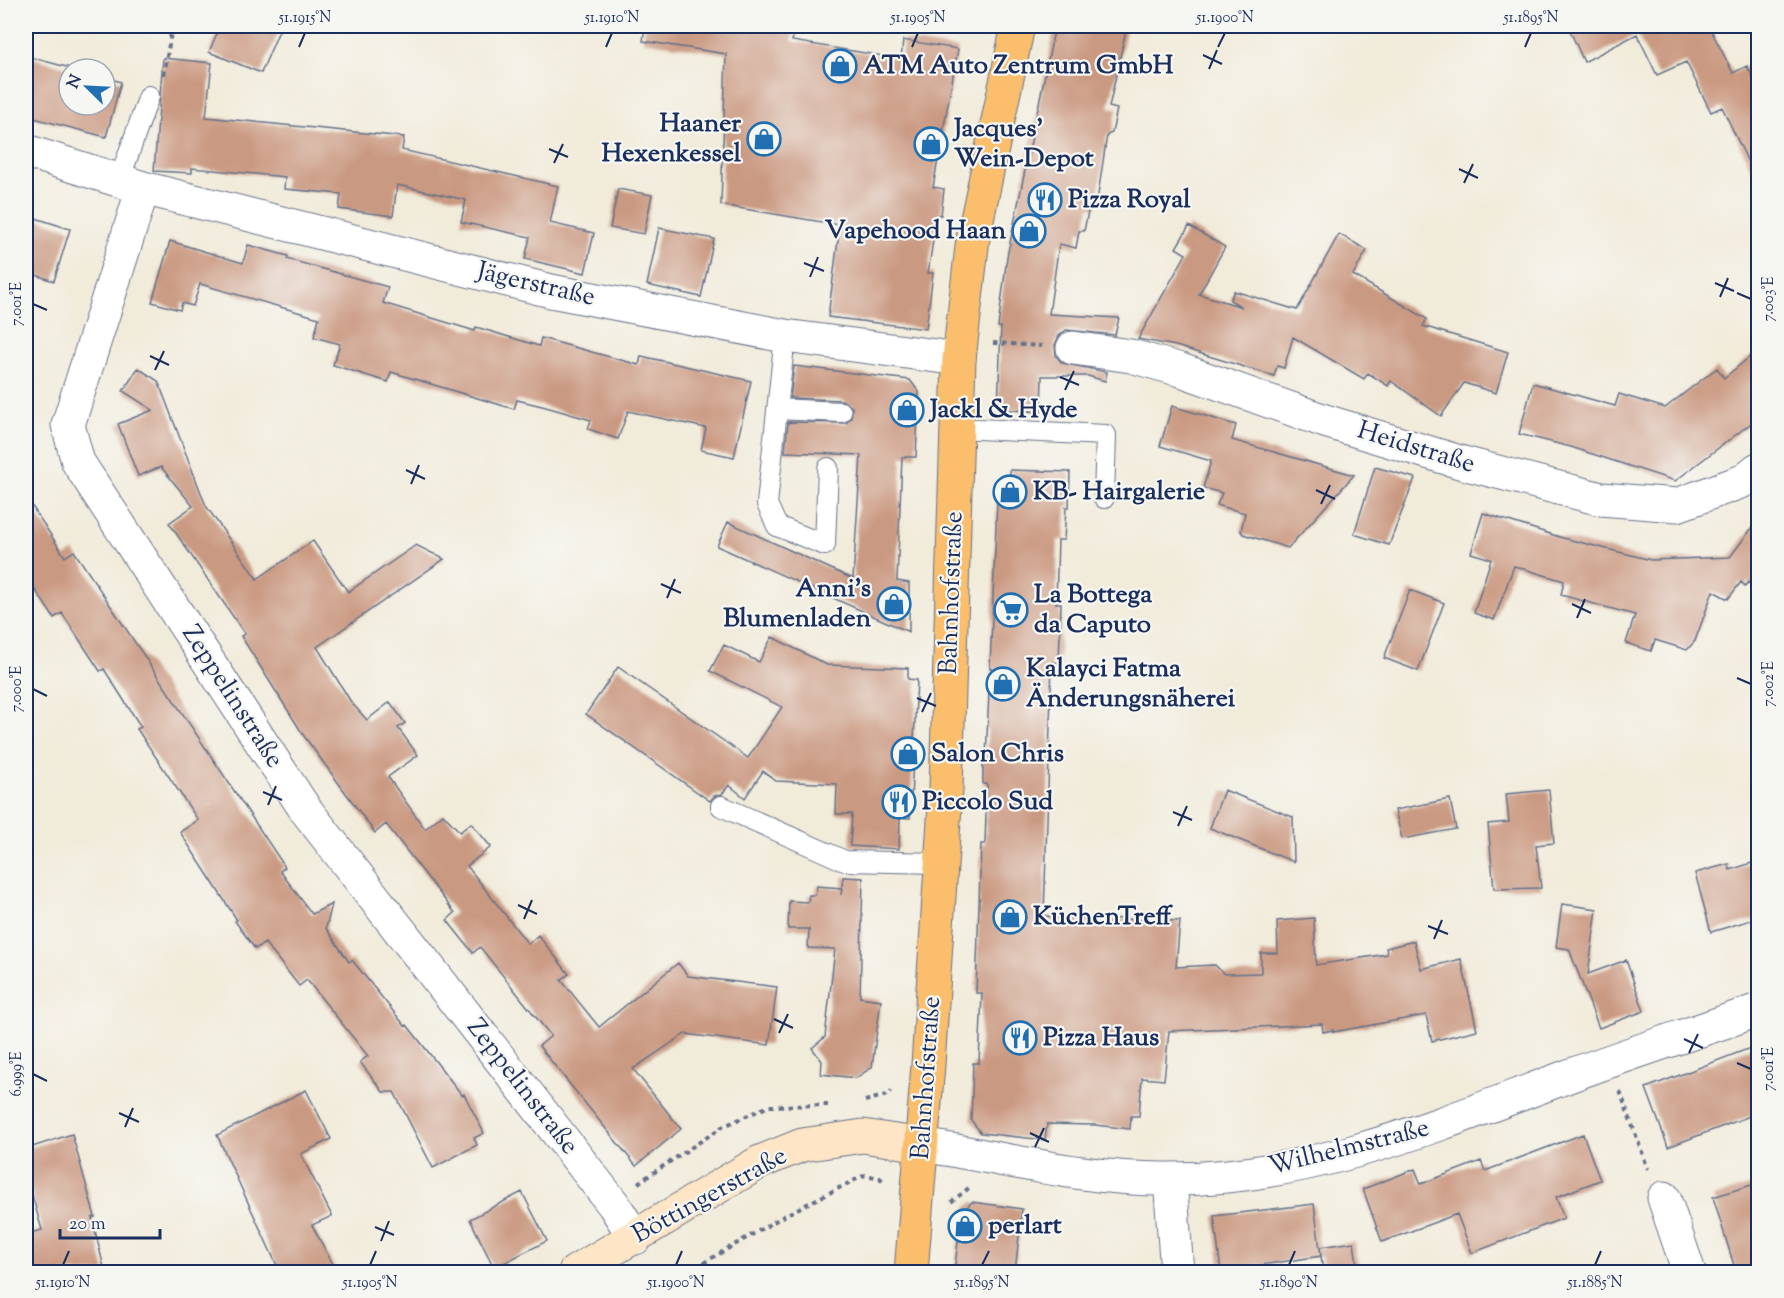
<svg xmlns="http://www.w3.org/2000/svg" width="1784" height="1298" font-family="'Sorts Mill Goudy',serif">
<rect width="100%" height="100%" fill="#f6f6f2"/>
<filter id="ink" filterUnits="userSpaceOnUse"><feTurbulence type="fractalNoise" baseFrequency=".0167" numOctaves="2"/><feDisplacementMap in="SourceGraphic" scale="12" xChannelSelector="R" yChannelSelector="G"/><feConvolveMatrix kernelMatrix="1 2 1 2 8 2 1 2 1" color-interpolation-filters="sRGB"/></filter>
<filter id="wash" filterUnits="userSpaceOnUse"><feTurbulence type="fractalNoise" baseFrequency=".008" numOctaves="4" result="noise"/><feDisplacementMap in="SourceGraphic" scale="24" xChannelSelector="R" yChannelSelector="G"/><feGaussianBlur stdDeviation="1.35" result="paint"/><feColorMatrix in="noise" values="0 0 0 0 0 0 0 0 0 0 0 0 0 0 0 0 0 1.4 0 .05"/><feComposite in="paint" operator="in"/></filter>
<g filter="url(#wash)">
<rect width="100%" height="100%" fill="#f1ebda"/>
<g id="blocks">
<path fill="#ca9981" d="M220,26H281L261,73L209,52Z
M645,26H795L792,41L901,59L903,40L958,49L933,187L944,189L941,215H937L928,273H933L926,329L828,317L840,225L721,205L726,54L643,41Z
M1055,26H1127L1109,107L1117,109L1112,133L1107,135L1096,208L1089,207L1084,231H1079L1076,248L1059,244L1049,314L1119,318L1115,335L1066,330L1059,336L1055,345L1056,356L1062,363L1107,372L1105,381L1088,376H1042L1041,412L998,409L1001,327H998L1007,257Z
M1568,26H1709L1733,73L1747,66L1758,87V183L1722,107L1711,112L1686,62L1657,75L1637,34L1584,62Z
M26,56L74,69H69V105H105V77L121,82L106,137L26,116Z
M163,58L212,63L206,117L404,137L402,150L558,186L550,223L594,233L585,273L525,259L530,237L461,222L466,200L397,185L393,216L339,209L341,194L284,189L285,177L192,168V173L154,171Z
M618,189L652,195L644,234L610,228Z
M26,215L70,229L54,281L26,272Z
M1189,226L1225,247L1199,294L1242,307L1230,300L1234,291L1297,310L1339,234L1367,250L1353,275L1427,319L1423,326L1508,352L1496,393L1464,383L1441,416L1391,381L1388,386L1368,373L1364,379L1293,337L1284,368L1277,366L1274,376L1176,346L1138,339L1186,254L1176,248Z
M659,228L714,239L701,297L647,285Z
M170,241L243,263L248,245L288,256L287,259L388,287L383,303L475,331L476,327L539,346L541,338L639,365L641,356L751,381L734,457L701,450L706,428L628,411L618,439L588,429L591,420L546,407L517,400L514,409L391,372L388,382L333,365L340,344L314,337L319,318L200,284L193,306L182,303L180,310L152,302Z
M1758,350V418L1675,481L1571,447L1519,434L1533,383L1615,406L1619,394L1665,408L1717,368L1724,378Z
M794,366L910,380L919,392L916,457H902L897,581L909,583V632L717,546L728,522L853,579L861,455L785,452L788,422L846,423L851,418L852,407L842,400L790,398Z
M138,368L158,381L206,506L257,579L313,541L348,592L416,545L444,559L317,647L351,702L367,720L390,702L405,723L398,728L418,755L388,777L425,829L443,814L460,832L471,823L491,847L467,866L528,944L538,935L569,974L561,980L599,1027L678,963L688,976L777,987L769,1045L685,1034L633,1069L681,1129L636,1166L539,1046L551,1036L480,947L473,953L447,920L455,913L386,824L375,833L304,736L241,636L245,634L169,523L193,506L161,467L138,476L118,424L153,410L123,391Z
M1172,406L1236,425L1232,440L1354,475L1288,548L1243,534L1241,531L1245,513L1217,505L1222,493L1203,488L1211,461L1160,446Z
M1375,467L1415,478L1389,545L1354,534Z
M1010,470L1070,472L1069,507H1066L1064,540H1058L1056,603H1061L1059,663L1052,662L1044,916L1180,921L1176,967L1215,965L1224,974L1261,973V953H1278L1277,921L1314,918L1316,965L1387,954L1386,948L1414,941L1421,969L1461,959L1477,1030L1432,1041L1426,1015L1333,1032V1030L1323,1032L1322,1024L1169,1031L1164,1080L1142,1078L1139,1116H1131L1130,1129L1095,1125L1047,1124L1045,1140L981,1133L971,1120L973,1063H979L982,993H976L981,844H985L987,784H983V757H986L990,672L1000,673L990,668L997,502H1008Z
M26,497L65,557L74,551L285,867L280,871L312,914L332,904L326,928L349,962L352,960L405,1026L407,1025L462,1095L464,1094L484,1133L474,1138L477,1145L433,1168L394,1092H383L360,1062L368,1056L307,980L299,986L265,943L255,949L235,921L237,920L180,832L198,820L137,729L141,727L104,669L100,671L62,613L54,618L26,576Z
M1483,513L1563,538L1651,560L1730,557L1758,520V590L1748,582L1745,586L1741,582L1728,599L1713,591L1695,641L1687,650L1655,640L1651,651L1626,643L1635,615L1561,595L1564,581L1514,566L1494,620L1474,613L1491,559L1471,553Z
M1410,590L1444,603L1418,671L1384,658Z
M772,637L827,665L908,668V679L917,680L910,818H900L899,849L850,846L852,814H836L837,784L776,781L763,771L745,798L729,785L722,794L714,796L710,801L586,714L618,667L748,758L782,707L710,671L724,645L759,662Z
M1224,790L1293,817L1294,862L1210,828Z
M1549,790L1554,843L1536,845L1541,888L1494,889L1488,824L1509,822L1506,794Z
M1450,799L1456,829L1402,839L1395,810Z
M1758,861V918L1711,932L1695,873L1729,864L1730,870Z
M843,877L863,878L860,997L881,1000L872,1067L856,1078L821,1074L822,1061L812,1048L825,1037L835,949L808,948L809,929H788L789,901L808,902L809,895H815L817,886L842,888L841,895Z
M1562,904L1597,909L1588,974L1626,960L1644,1011L1599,1028L1569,949L1556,947Z
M1758,1045V1113L1668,1147L1646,1088Z
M306,1090L331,1139L301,1154L332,1216L312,1225L337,1272H280L217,1135Z
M72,1134L95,1217L92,1218L105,1272H26V1234L42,1230L26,1174V1149Z
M1583,1134L1600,1180L1556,1197L1564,1218L1472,1253L1457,1214L1382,1242L1363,1189L1415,1169L1421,1184L1481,1161L1485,1171Z
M1758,1183V1272H1736L1713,1197Z
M522,1192L547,1241L494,1268L470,1219Z
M972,1202L1022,1209L1015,1272H954L962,1212Z
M1314,1204L1321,1256L1221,1271L1214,1216Z
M1354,1242L1358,1272H1323L1320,1247Z"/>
</g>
</g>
<g filter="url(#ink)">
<use href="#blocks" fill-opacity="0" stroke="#667189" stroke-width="1.5"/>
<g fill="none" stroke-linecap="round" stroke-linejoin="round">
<g stroke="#667189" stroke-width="22">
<path id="service" d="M119,181L149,96
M785,336L767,504L777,526L825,545L828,468
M777,409L841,412
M957,428L1106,435L1104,498
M721,806L845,861L941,863"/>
</g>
<g stroke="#667189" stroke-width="35">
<path id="minor" d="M26,151L143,188L551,291L785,336L959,359
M143,188L68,425L78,462L305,809L614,1205L635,1238
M1073,348L1131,356L1181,370L1325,421L1463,463L1601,499L1677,505L1743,481L1758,469
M922,1145C1004,1158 1085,1180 1169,1179C1311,1179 1435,1126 1566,1077C1630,1053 1694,1033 1758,1010
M1170,1179L1177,1272
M1664,1198L1689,1272"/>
</g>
<g stroke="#667189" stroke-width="35">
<path id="secondary" d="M575,1272L760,1162L802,1145L863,1136L922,1145"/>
</g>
<g stroke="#667189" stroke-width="35">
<path id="primary" d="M911,1272L928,1065L946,790L959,359L973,238L1018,26"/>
</g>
<path stroke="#667189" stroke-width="4" stroke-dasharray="4.5 4.5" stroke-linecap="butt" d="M164,75L172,26
M993,343L1042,346
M1620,1091L1648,1169
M865,1101L887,1095L891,1091
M638,1183L722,1127L769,1106L828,1105
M951,1202L969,1188
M533,1272L543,1267
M688,1272L789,1213L865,1175L880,1178L885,1183"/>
<use href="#service" stroke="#fff" stroke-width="20"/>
<use href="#minor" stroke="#fff" stroke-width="33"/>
<use href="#secondary" stroke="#fde5c5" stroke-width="33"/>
<use href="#primary" stroke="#fabe6d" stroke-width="33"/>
</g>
</g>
<path fill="none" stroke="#1b2f5e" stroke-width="2" d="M299,47L305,33M606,47L612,33M912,47L918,33M1218,47L1225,33M1525,47L1531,33M1203,55L1222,64M1209,69L1217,50M549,149L568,157M554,163L563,144M1459,169L1478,178M1464,183L1473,164M804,263L824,271M810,277L818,257M1715,283L1734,291M1737,293L1751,299M1720,297L1728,278M33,304L47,310M150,356L169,365M155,370L164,351M1060,377L1079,385M1065,390L1074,371M406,470L425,479M411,484L419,465M1316,490L1335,499M1321,504L1330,485M661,584L681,593M667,598L675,579M1572,604L1591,613M1577,618L1585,599M1737,678L1751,684M33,689L47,696M917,698L936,706M922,712L931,693M263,792L282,800M268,805L276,786M1173,812L1192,820M1178,826L1187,806M518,905L537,914M524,919L532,900M1428,926L1448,934M1434,939L1442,920M774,1019L793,1028M779,1033L788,1014M1684,1039L1703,1048M1689,1053L1698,1034M1737,1063L1751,1069M33,1074L47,1081M119,1113L139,1122M125,1127L133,1108M1030,1133L1049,1142M1035,1147L1044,1128M375,1227L394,1235M381,1241L389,1221M63,1265L69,1251M370,1265L376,1251M676,1265L682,1251M982,1265L989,1251M1289,1265L1295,1251M1595,1265L1601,1251"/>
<defs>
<g id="shop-ring" transform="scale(1.725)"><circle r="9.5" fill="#f6f6f2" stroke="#1f6fb2" stroke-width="1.5"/><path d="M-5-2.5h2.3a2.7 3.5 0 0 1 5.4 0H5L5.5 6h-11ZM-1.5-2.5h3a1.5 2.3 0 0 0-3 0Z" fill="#1f6fb2"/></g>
<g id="restaurant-ring" transform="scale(1.725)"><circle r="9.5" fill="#f6f6f2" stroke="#1f6fb2" stroke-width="1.5"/><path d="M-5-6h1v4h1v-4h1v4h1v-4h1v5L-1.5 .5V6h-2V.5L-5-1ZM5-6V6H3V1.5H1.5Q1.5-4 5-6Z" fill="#1f6fb2"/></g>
<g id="supermarket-ring" transform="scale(1.725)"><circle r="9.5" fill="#f6f6f2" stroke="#1f6fb2" stroke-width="1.5"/><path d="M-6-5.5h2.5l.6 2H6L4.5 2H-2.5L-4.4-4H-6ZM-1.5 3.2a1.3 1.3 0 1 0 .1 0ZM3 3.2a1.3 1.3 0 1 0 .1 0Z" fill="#1f6fb2"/></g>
</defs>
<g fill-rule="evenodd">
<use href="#shop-ring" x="840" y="66"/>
<use href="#shop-ring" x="764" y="139"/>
<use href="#shop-ring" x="931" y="144"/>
<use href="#restaurant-ring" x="1045" y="200"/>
<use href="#shop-ring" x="1029" y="231"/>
<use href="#shop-ring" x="907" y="410"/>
<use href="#shop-ring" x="1010" y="492"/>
<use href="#shop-ring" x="894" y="604"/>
<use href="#supermarket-ring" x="1011" y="610"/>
<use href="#shop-ring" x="1003" y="684"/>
<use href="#shop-ring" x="908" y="754"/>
<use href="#restaurant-ring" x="899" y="802"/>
<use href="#shop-ring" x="1010" y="917"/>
<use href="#restaurant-ring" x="1020" y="1038"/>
<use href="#shop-ring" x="965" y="1226"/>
</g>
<g text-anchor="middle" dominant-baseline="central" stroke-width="4.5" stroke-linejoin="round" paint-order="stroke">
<g font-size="26" font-weight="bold" fill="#1b2f5e" stroke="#f6f6f2" text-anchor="start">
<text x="863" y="66">ATM Auto Zentrum GmbH</text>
<text x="741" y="124" text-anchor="end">Haaner<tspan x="741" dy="30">Hexenkessel</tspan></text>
<text x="954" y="129">Jacques'<tspan x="954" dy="30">Wein-Depot</tspan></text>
<text x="1068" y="200">Pizza Royal</text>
<text x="1006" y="231" text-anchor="end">Vapehood Haan</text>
<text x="930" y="410">Jackl &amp; Hyde</text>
<text x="1033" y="492">KB- Hairgalerie</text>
<text x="871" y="589" text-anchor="end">Anni's<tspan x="871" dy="30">Blumenladen</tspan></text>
<text x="1034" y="595">La Bottega<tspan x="1034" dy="30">da Caputo</tspan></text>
<text x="1026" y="669">Kalayci Fatma<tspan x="1026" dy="30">Änderungsnäherei</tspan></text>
<text x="931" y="754">Salon Chris</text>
<text x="922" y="802">Piccolo Sud</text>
<text x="1033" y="917">KüchenTreff</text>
<text x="1043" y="1038">Pizza Haus</text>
<text x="988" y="1226">perlart</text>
</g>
<g font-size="26" fill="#1b2f5e" stroke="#f6f6f2">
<text transform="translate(536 285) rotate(13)">Jägerstraße</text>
<text transform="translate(1416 448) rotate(17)">Heidstraße</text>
<text transform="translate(952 593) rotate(-88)">Bahnhofstraße</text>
<text transform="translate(232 697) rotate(57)">Zeppelinstraße</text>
<text transform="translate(927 1078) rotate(-86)">Bahnhofstraße</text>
<text transform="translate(522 1087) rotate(52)">Zeppelinstraße</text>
<text transform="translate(1349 1148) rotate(-14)">Wilhelmstraße</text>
<text transform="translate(710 1196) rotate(-29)">Böttingerstraße</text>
</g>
</g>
<rect width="1784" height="1298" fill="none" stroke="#f6f6f2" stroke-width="66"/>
<g transform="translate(87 87) rotate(294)"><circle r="28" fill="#f6f6f2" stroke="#9ea6b7" stroke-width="1.5"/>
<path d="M0-4.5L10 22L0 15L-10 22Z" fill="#1f6fb2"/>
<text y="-9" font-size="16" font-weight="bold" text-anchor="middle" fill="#1b2f5e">N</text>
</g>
<path d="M60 1229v9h100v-9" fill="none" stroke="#1b2f5e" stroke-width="3"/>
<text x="69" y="1229" font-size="18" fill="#1b2f5e" stroke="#f6f6f2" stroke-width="4.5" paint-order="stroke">20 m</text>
<rect x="33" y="33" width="1718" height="1232" fill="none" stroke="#1b2f5e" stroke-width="2"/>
<g font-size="15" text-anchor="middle" fill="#1b2f5e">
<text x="305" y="22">51.1915°N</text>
<text x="612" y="22">51.1910°N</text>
<text x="918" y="22">51.1905°N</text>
<text x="1225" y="22">51.1900°N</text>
<text x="1531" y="22">51.1895°N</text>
<text transform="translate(1768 299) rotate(-90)" y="5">7.003°E</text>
<text transform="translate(16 304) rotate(-90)" y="5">7.001°E</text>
<text transform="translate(1768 684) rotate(-90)" y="5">7.002°E</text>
<text transform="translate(16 689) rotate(-90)" y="5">7.000°E</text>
<text transform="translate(1768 1069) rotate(-90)" y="5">7.001°E</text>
<text transform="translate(16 1074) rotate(-90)" y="5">6.999°E</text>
<text x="63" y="1287">51.1910°N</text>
<text x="370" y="1287">51.1905°N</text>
<text x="676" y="1287">51.1900°N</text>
<text x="982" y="1287">51.1895°N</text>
<text x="1289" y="1287">51.1890°N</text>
<text x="1595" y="1287">51.1885°N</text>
</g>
</svg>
